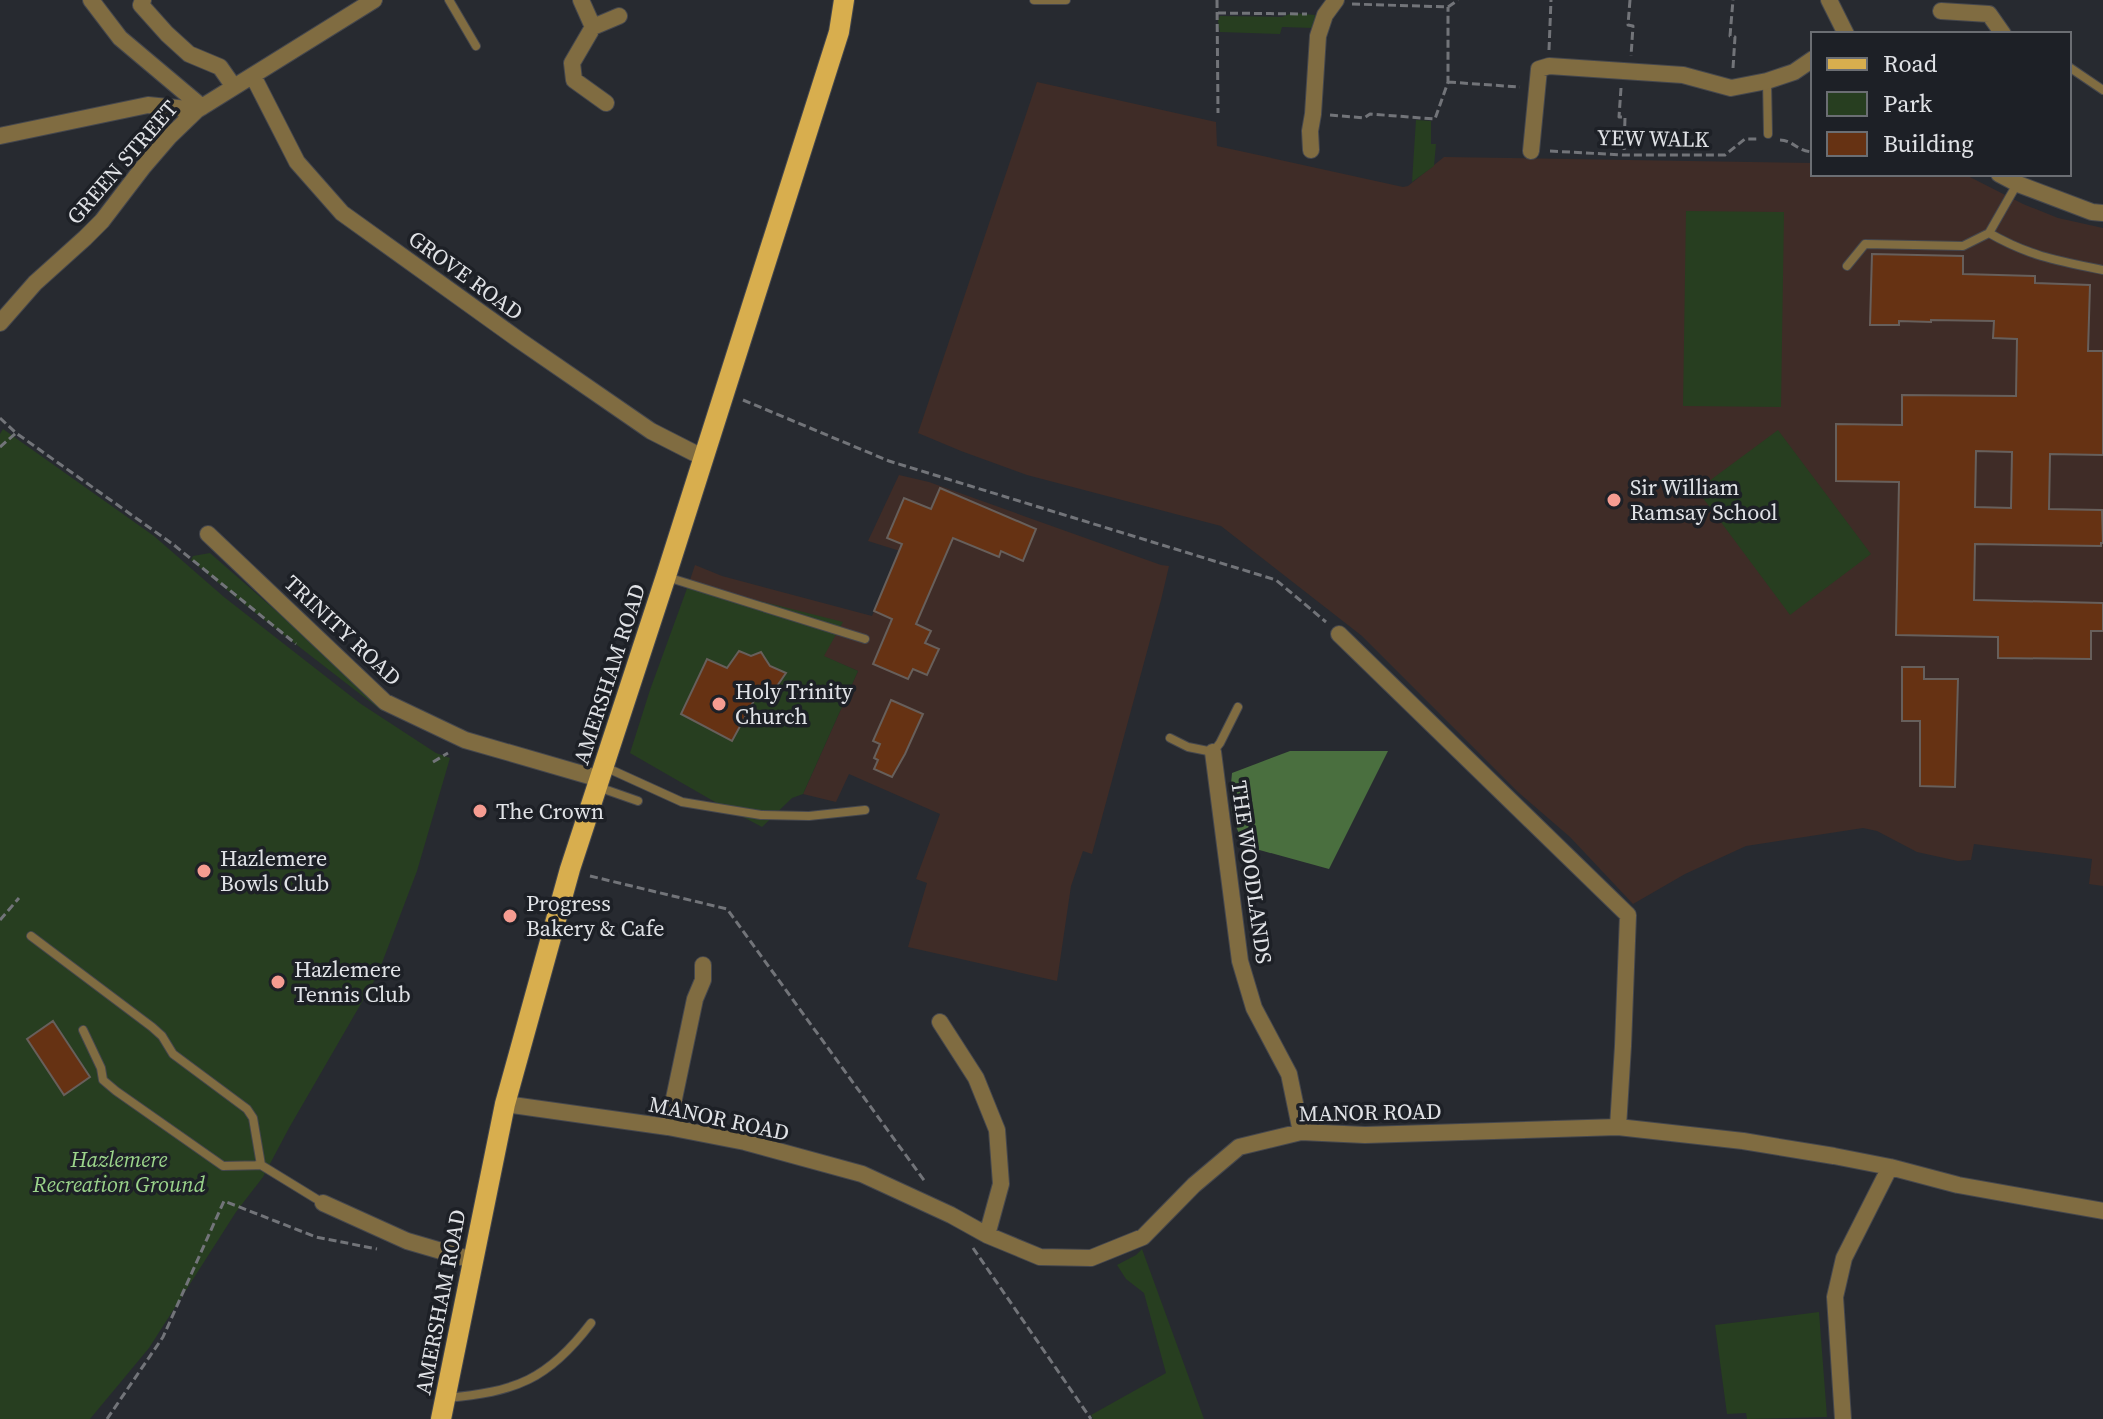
<svg xmlns="http://www.w3.org/2000/svg" width="2103" height="1419" font-family="'Source Serif 4',serif">
<rect width="100%" height="100%" fill="#272a30"/>
<path fill="#3f2c27" d="M1037,82L1216,122L1217,146L1403,187L1408,186L1444,157L1813,163V174H1964L2023,204L2058,218L2103,228V886L2089,884L2092,859L1974,844L1971,860L1958,861L1917,852L1877,831L1863,828L1746,846L1685,874L1633,904L1570,837L1518,792L1362,636L1221,526L1027,475L961,451L918,433Z
M899,475L929,482L1161,565L1169,566L1161,600L1092,854L1083,851L1071,886L1057,981L908,947L927,883L916,879L940,814L849,774L836,802L803,794L858,671L823,656L689,583L695,565L722,576L872,616L900,551L868,541Z"/>
<path fill="#273e20" d="M1292,13L1315,15L1314,28L1282,27L1280,34L1220,32L1218,21L1220,16L1282,17Z
M1416,120L1431,121V144H1436L1434,166L1412,182Z
M1686,211L1784,212L1781,407L1683,406Z
M3,429L154,536L224,597L361,704L436,753L450,758L417,871L377,976L289,1128L263,1177L236,1212L149,1348L90,1419H0V434Z
M1778,430L1871,554L1790,615L1697,490Z
M210,553L385,706L382,711L239,600L191,560L193,556Z
M689,583L843,622L824,656L858,671L803,794L792,798L762,827L715,802L630,753L650,690Z
M1142,1249L1204,1419H1093L1091,1415L1166,1373L1144,1293L1126,1279L1117,1265L1136,1255Z
M1819,1312L1827,1417L1747,1419L1746,1413L1727,1414L1715,1325Z"/>
<path fill="#4a6f3f" d="M1290,751H1388L1329,869L1245,846C1230,816 1229,806 1232,773Z"/>
<path fill="#663213" stroke="#675f5b" stroke-width="2" fill-rule="evenodd" d="M1872,254L1963,256V274L2035,276V283L2090,285L2088,351H2103V455L2050,454L2049,509L2102,510L2103,543H2101V546L1975,544L1974,600L2103,603V631H2091V659L1998,658V637L1896,635L1899,482L1836,481V424L1902,425V395L2016,396L2017,339L1993,338L1994,321L1931,320V322L1899,321V325H1870ZM1976,451L2012,452L2011,508L1975,507Z
M940,488L1036,529L1023,561L1001,551L999,557L953,538L916,624L931,631L925,643L939,649L927,675L913,669L908,679L873,664L892,619L874,611L902,544L887,538L904,498L931,509Z
M739,651L751,656L761,652L770,666L786,673L775,689L757,695L732,741L681,714L707,659L727,668Z
M1902,667H1924V679H1958L1955,787L1920,786V721H1902Z
M891,700L923,714L905,754L892,777L874,769L878,760L874,758L880,744L873,741Z
M53,1021L90,1077L64,1095L27,1039Z"/>
<g fill="none" stroke-linecap="round" stroke-linejoin="round">
<g stroke="#45474d" stroke-width="10">
<path id="lane" d="M449,0L476,46
M1034,0H1066
M2069,67L2103,90
M1767,81L1768,134
M1989,233C2029,256 2058,261 2103,270
M1847,266L1865,244L1963,246L1989,233L2017,184
M667,577L865,639
M1170,738L1188,747L1213,752L1220,743L1238,707
M605,767L682,802L718,808L761,815L809,816L865,810
M598,787L638,801
M31,936L152,1027L162,1036L173,1054L247,1109L253,1118L261,1165
M83,1030L101,1068L103,1080L116,1091L223,1166L261,1165L323,1203
M446,1398C515,1392 548,1380 591,1323"/>
</g>
<g stroke="#45474d" stroke-width="18">
<path id="street" d="M91,0L120,38L202,107
M143,0L141,5L167,34L189,54L220,67L234,87
M581,0L593,27L572,63L574,80L606,103
M1829,0L1846,34
M1941,11L1989,14L2003,34
M593,27L619,16
M253,76L297,162L342,213L519,340L651,431L704,458
M0,136L148,105L197,110
M1311,150L1310,131L1313,114L1318,36L1325,15L1336,0
M1531,151L1539,69L1549,66L1683,75L1731,88L1767,81L1794,72L1813,59
M1999,174L2018,184L2092,212L2103,213
M0,323L35,283L85,238L102,221L144,166L169,137L197,110L374,0
M208,534L385,702L465,740L600,779
M1339,634L1628,915L1623,1046L1618,1127
M1213,752L1240,961L1254,1008L1289,1074L1301,1132
M940,1022L976,1078L997,1130L1001,1184L987,1235
M505,1104L668,1127L745,1142L862,1174L951,1215L987,1235L1040,1257L1091,1258L1143,1237L1194,1185L1239,1147L1301,1132L1365,1135L1618,1127L1743,1141L1834,1156L1890,1167L1958,1185L2103,1211
M668,1127L695,999L703,980V965
M323,1203L407,1241L472,1260
M1843,1419L1835,1297L1844,1258L1890,1167"/>
</g>
<g stroke="#45474d" stroke-width="22">
<path id="primary" d="M441,1419L505,1104L570,869L666,576L839,32L844,0"/>
</g>
<path stroke="#727479" stroke-width="3" stroke-dasharray="8 4" stroke-linecap="butt" d="M1217,0L1218,113
M1630,0L1628,25L1633,26L1631,56
M1352,4L1448,7
M1448,7L1458,0
M1218,13L1307,14
M1549,50L1551,0
M1733,68L1735,37L1730,36L1733,0
M1448,82L1520,87
M1621,88L1619,117H1625L1624,155
M1330,115L1364,118L1370,114L1435,119L1448,82V7
M1780,140C1795,141 1796,151 1813,152
M1550,151L1624,155H1725L1745,139H1757
M743,400L889,461L1276,580L1326,622
M0,418L16,433L174,545L296,644
M0,447L16,433
M433,762L448,753
M590,876L727,909L926,1183
M0,920L19,898
M973,1248L1091,1419
M107,1419L163,1337L224,1201L316,1237L377,1249"/>
<use href="#lane" stroke="#806c41" stroke-width="8"/>
<use href="#street" stroke="#806c41" stroke-width="16"/>
<use href="#primary" stroke="#d8ae4e" stroke-width="20"/>
</g>
<g fill="#f59c91" stroke="#1d2026" stroke-width="3">
<circle cx="1614" cy="500" r="8"/>
<circle cx="719" cy="704" r="8"/>
<circle cx="480" cy="811" r="8"/>
<circle cx="204" cy="871" r="8"/>
<circle cx="510" cy="916" r="8"/>
<circle cx="278" cy="982" r="8"/>
</g>
<g text-anchor="middle" dominant-baseline="central" stroke-width="7" stroke-linejoin="round" paint-order="stroke">
<g font-size="22" fill="#e0e2e6" stroke="#1d2026">
<text transform="translate(1653 138) rotate(1)">YEW WALK</text>
<text transform="translate(122 162) rotate(-49)">GREEN STREET</text>
<text transform="translate(466 275) rotate(36)">GROVE ROAD</text>
<text transform="translate(343 630) rotate(43)">TRINITY ROAD</text>
<text transform="translate(609 674) rotate(-72)">AMERSHAM ROAD</text>
<text transform="translate(1252 872) rotate(82)">THE WOODLANDS</text>
<text transform="translate(1370 1112) rotate(-1)">MANOR ROAD</text>
<text transform="translate(719 1118) rotate(12)">MANOR ROAD</text>
<text transform="translate(440 1302) rotate(-79)">AMERSHAM ROAD</text>
</g>
<g font-size="22" fill="#e0e2e6" stroke="#1d2026" text-anchor="start">
<text x="1630" y="487">Sir William<tspan x="1630" dy="25">Ramsay School</tspan></text>
<text x="735" y="691">Holy Trinity<tspan x="735" dy="25">Church</tspan></text>
<text x="496" y="811">The Crown</text>
<text x="220" y="858">Hazlemere<tspan x="220" dy="25">Bowls Club</tspan></text>
<text x="526" y="903">Progress<tspan x="526" dy="25">Bakery &amp; Cafe</tspan></text>
<text x="294" y="969">Hazlemere<tspan x="294" dy="25">Tennis Club</tspan></text>
</g>
<g font-size="22" font-style="italic" fill="#9bd48b" stroke="#1d2026">
<text x="119" y="1159">Hazlemere<tspan x="119" dy="25">Recreation Ground</tspan></text>
</g>
</g>
<rect x="1811" y="32" width="260" height="144" fill="#1d2026" stroke="#6b6e73" stroke-width="2"/>
<rect x="1827" y="58" width="40" height="12" fill="#d8ae4e" stroke="#6b6e73" stroke-width="2"/>
<text x="1883" y="72" font-size="24" fill="#e0e2e6">Road</text>
<rect x="1827" y="92" width="40" height="24" fill="#273e20" stroke="#6b6e73" stroke-width="2"/>
<text x="1883" y="112" font-size="24" fill="#e0e2e6">Park</text>
<rect x="1827" y="132" width="40" height="24" fill="#663213" stroke="#6b6e73" stroke-width="2"/>
<text x="1883" y="152" font-size="24" fill="#e0e2e6">Building</text>
</svg>
